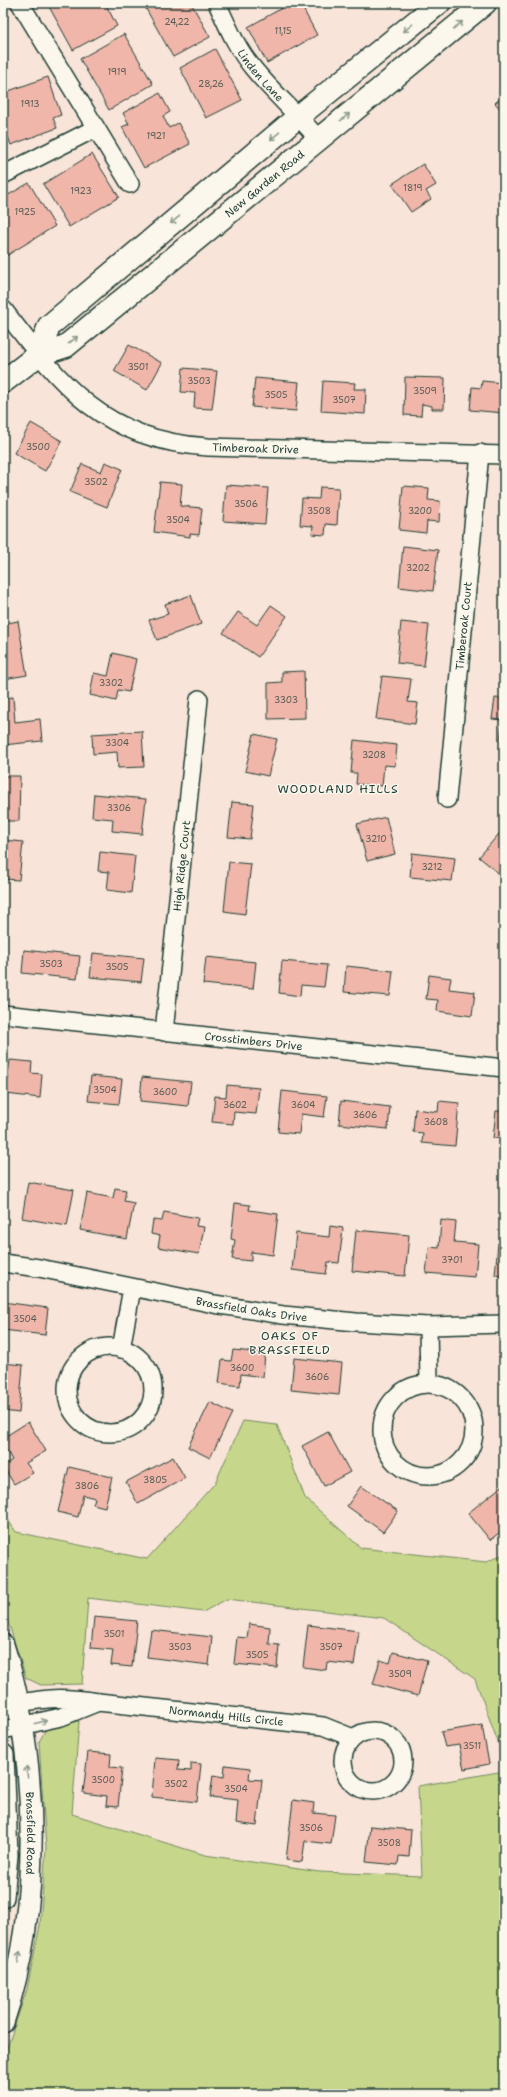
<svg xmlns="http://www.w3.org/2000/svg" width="507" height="2097" font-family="'Shantell Sans',sans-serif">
<rect width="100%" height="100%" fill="#f8e4d8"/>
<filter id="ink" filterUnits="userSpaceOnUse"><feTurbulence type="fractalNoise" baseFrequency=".025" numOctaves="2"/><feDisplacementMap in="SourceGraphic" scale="8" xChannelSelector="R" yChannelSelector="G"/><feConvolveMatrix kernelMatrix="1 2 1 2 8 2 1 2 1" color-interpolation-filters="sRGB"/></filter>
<g filter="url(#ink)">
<path fill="#c6d78b" stroke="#728a60" d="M243,1421L277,1425L305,1498L361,1548L486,1562L504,1554V1759L475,1679L384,1618L227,1599L203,1612L88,1598L82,1684L41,1685L26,1678L3,1606V1512L16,1532L147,1559L215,1483Z
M79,1721L72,1814L205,1855L319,1872L422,1876L418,1786L504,1771V2094H3V2060L27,1989L40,1925L46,1848L39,1742L46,1729Z"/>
<path fill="#f0b6aa" stroke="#1f3d34" d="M47,3H105L117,26L73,50Z
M152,3H191L210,37L173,57L145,7Z
M291,3H300L317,35L267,63L248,27Z
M124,34L153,84L109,110L80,59Z
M215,49L242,100L206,118L180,68Z
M48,77L61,115L53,118L57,128L11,145L3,123V93Z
M160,93L170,112L163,116L169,128L178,123L190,144L144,168L122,127L129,124L123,113Z
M504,95V113L495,103Z
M92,154L119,197L69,227L43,184Z
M423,164L436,185L426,191L431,199L411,212L392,184Z
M29,183L55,226L6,256L3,251V198Z
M129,345L162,363L147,390L114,371Z
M183,368L217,371L212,409L194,408L195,393L181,392Z
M405,377L445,378L444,409H432V406L422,404L421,416L404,415Z
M255,378L299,382L296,411L252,407Z
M323,381L355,383L354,389H366L365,414L321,411Z
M482,381L503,383L504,413L470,410L472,387L481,388Z
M31,423L62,441L45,471L14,453Z
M105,462L122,469L107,507L70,492L82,464L101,472Z
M160,482L182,484L180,506L202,508L199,535L190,534V537L154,532Z
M226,485L268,488L265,524L223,521Z
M403,486L429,488L428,500L440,501L439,522L427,521L426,533L399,530Z
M320,487L339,488L337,525L326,524L325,535L312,534L313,526L300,525L302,498L319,499Z
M403,546L438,550L433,591L399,587Z
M191,595L201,624L157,640L149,620L168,614L165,604Z
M271,605L287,616L258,657L223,633L238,612L257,625Z
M18,621L27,675L4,679L3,624Z
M401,622L429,625L424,666L397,663Z
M503,639L504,640V658H501Z
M113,653L136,659L129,692L118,690L116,701L90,695L94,673L108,676Z
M304,671L305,718L268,719V683L282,682V672Z
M382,676L411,679L408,702L418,703L415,724L376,719Z
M13,697L15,722L40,719L42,741L3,745V698Z
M495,698L504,699V741H500L502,720L492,719Z
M142,731L144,767L118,768L117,752L93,754L92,734Z
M254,734L277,739L268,776L245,771Z
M354,740L397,745L395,766L384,765L382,786L356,784L357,773H351Z
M3,776H20L19,821H3Z
M94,794L146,799L142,834L112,831L113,819L92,817Z
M232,802L254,804L250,839L228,837Z
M386,817L395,854L367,861L357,824Z
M504,828V873L502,876L479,857Z
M3,840L23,842L19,880L3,879Z
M100,852L135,856L131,893L107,890L109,872L98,871Z
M412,853L455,858L452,881L410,877Z
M229,862L251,864L245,914L224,911Z
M24,950L80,956L77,979L22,973Z
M93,953L144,958L141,982L90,977Z
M206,957L256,962L253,989L203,984Z
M282,961L327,965L324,987L301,985L300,996L279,993Z
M346,966L393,971L390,996L344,992Z
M429,975L451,978L449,989L475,992L472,1016L437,1011L438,1000L426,999Z
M502,999L504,1000V1020L500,1019Z
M10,1060L32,1062L31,1073L42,1074L40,1098L6,1094Z
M91,1076L122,1079L119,1104L88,1101Z
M142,1077L191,1082L188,1106L140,1101Z
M227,1085L259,1088L256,1114L234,1112L233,1124L212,1122L215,1096L226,1097Z
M282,1091L327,1096L324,1117L301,1114L299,1134L278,1132Z
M341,1101L390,1107L388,1129L339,1124Z
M439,1101L459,1103L455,1146L422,1143L423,1133L413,1132L415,1109L438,1112Z
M496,1111H504V1139L493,1138Z
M28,1182L74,1190L67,1226L22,1218Z
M115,1188L126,1190L124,1201L134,1203L127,1239L80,1230L87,1193L113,1198Z
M235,1203L250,1205L249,1210L278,1214L273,1255L251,1252V1261L232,1259L235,1240L231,1239Z
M164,1212L198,1218L196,1226L204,1227L199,1254L158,1247L160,1236L151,1234L153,1220L162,1221Z
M441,1220L456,1222L454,1242L478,1244L475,1277L426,1273L429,1247L439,1248Z
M330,1226L343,1228L339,1263L328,1262L326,1274L292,1270L296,1233L329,1237Z
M356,1230L409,1235L405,1276L352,1271Z
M498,1243H504V1276L495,1275Z
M3,1302L48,1308L45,1335L3,1330Z
M233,1350L265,1353L263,1377L241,1374L240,1386L219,1383L222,1360L231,1361Z
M294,1358L342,1363L339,1395L291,1390Z
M3,1363L23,1365L19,1413L3,1411Z
M210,1402L232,1413L210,1458L188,1447Z
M28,1422L46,1451L26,1463L33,1473L14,1484L3,1466L12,1460L7,1451L3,1453V1438Z
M328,1432L350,1472L324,1486L302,1446Z
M173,1457L185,1478L138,1504L126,1482Z
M69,1467L112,1477L105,1507L93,1504L95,1498L83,1495L78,1517L58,1512Z
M361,1486L398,1511L383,1532L347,1506Z
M502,1486L504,1488V1529L490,1540L468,1513Z
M94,1617L137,1621L132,1667L111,1665L113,1650L91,1648Z
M249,1624L270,1627L269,1644L279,1645L277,1668L234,1664L237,1637L247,1638Z
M308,1625L359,1631L354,1665L327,1662L326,1670L303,1667Z
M151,1630L212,1637L209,1665L147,1657Z
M393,1652L427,1661L418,1696L373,1684L380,1660L390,1663Z
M482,1725L489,1764L464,1769L459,1745L445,1747L441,1732Z
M88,1752L111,1754L110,1767L122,1768L118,1807L106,1806L107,1796L83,1793Z
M155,1758L179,1760L178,1770L191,1771V1763L201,1764L197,1802L152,1797Z
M225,1765L250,1768L249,1779L262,1780L257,1826L236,1823L238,1800L210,1797L213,1775L224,1777Z
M293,1800L314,1803L313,1813L335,1815L331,1844L305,1841L302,1862L286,1860Z
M370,1826L411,1830L409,1857L399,1856L398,1865L366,1862Z"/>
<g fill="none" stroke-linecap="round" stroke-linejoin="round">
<g stroke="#1f3d34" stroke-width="20">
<g id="minor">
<path d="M20,3L130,184"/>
<path id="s1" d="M217,3C227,25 237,49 253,68C273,93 298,114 318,139"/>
<path d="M3,175L96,128"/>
<path id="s2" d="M3,309C62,386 103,440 208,447L504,455"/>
<path id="s3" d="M447,799L480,453"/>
<path id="s4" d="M3,1014L504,1068"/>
<path id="s5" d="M164,1032L199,699"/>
<path id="s6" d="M3,1263L39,1268L214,1304L283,1315L356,1322L428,1326L504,1324"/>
<path d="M428,1326L429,1383"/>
<circle cx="110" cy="1390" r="43"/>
<path d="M121,1349L132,1288"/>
<circle cx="428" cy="1430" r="46"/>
<path id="s7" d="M98,1702L323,1726L353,1738"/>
<path d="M3,1707C40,1698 60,1696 98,1702L61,1717L3,1730"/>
<circle cx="373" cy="1761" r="30"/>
</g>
</g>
<g stroke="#1f3d34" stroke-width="24">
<g id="tertiary">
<path id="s8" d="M3,1645C39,1759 42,1908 3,2022"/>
<path d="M3,1755L7,1855L3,1897"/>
</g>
</g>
<g stroke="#1f3d34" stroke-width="25">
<g id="secondary">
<path d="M38,355L49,326L299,116L439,3"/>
<path id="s9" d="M3,382L38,355L66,346L485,3"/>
</g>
</g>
<use href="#minor" stroke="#fbf7ec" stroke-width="17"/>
<use href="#tertiary" stroke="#fbf7ec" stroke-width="21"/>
<use href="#secondary" stroke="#fbf7ec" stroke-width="22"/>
</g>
<defs><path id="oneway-shaft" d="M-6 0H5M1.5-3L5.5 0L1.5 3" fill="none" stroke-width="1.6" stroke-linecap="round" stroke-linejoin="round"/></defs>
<g stroke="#8d9a90">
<use href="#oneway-shaft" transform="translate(458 25) rotate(-39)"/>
<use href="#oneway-shaft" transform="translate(408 28) rotate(141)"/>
<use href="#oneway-shaft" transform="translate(345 117) rotate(-39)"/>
<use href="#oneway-shaft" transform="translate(275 136) rotate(140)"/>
<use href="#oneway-shaft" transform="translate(175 220) rotate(140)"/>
<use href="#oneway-shaft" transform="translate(73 340) rotate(-39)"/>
<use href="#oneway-shaft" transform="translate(41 1722) rotate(-14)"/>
<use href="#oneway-shaft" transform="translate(27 1772) rotate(-96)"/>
<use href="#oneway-shaft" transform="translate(19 1957) rotate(-79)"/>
</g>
</g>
<g text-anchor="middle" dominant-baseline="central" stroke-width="3" stroke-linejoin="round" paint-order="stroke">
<g font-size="9" fill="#535b52">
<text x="177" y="22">24,22</text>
<text x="283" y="31">11,15</text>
<text x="117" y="72">1919</text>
<text x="211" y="84">28,26</text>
<text x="30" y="104">1913</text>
<text x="156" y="136">1921</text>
<text x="413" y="188">1819</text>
<text x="81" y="191">1923</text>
<text x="25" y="212">1925</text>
<text x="138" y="367">3501</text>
<text x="199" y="381">3503</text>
<text x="425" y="391">3509</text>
<text x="276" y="395">3505</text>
<text x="344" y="400">3507</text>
<text x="38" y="447">3500</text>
<text x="96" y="482">3502</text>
<text x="246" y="504">3506</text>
<text x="319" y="511">3508</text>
<text x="420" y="511">3200</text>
<text x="178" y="520">3504</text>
<text x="418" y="568">3202</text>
<text x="111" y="683">3302</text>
<text x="286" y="700">3303</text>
<text x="117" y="743">3304</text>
<text x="374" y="755">3208</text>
<text x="119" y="808">3306</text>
<text x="376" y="839">3210</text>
<text x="432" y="867">3212</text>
<text x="51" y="964">3503</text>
<text x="117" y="967">3505</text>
<text x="105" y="1090">3504</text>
<text x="165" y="1092">3600</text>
<text x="235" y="1105">3602</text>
<text x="303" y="1105">3604</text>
<text x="365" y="1115">3606</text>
<text x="436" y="1122">3608</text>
<text x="452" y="1260">3701</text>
<text x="25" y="1319">3504</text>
<text x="242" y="1368">3600</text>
<text x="317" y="1377">3606</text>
<text x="155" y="1480">3805</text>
<text x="87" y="1486">3806</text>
<text x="114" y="1634">3501</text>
<text x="180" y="1647">3503</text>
<text x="331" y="1647">3507</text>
<text x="257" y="1655">3505</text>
<text x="400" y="1674">3509</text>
<text x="472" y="1746">3511</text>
<text x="103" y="1780">3500</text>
<text x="176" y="1784">3502</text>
<text x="236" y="1789">3504</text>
<text x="311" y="1828">3506</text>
<text x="389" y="1843">3508</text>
</g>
<g font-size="11" fill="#1f3d34" stroke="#fbf7ec">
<text stroke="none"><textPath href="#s1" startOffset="85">Linden Lane</textPath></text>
<text stroke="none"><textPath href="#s9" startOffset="330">New Garden Road</textPath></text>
<text stroke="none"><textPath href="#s2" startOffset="305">Timberoak Drive</textPath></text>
<text stroke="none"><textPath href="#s3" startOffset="174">Timberoak Court</textPath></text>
<text stroke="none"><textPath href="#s5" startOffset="167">High Ridge Court</textPath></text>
<text stroke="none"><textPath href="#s4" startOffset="252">Crosstimbers Drive</textPath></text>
<text stroke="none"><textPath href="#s6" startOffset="253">Brassfield Oaks Drive</textPath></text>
<text stroke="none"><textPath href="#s7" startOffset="129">Normandy Hills Circle</textPath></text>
<text stroke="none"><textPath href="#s8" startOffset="191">Brassfield Road</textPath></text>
</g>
<g font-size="12" letter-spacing="1" fill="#1f3d34" stroke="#fbf7ec">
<text x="338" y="789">WOODLAND HILLS</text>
<text x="290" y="1336">OAKS OF<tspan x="290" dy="14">BRASSFIELD</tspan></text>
</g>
</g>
<rect width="507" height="2097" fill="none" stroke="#fbf7ec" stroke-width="16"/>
<rect x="8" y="8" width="491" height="2081" fill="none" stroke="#1f3d34" stroke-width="1.5" filter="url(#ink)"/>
</svg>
